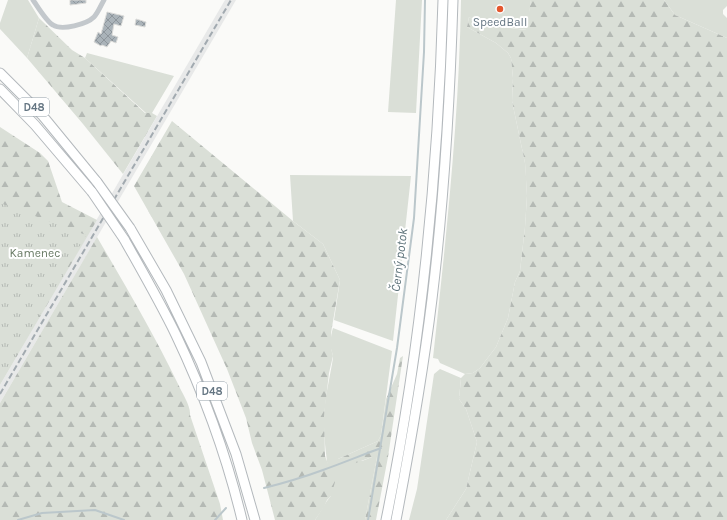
<svg xmlns="http://www.w3.org/2000/svg" width="727" height="520" font-family="Karla,sans-serif">
<defs>
<pattern id="forest-firs" width="22" height="20" patternUnits="userSpaceOnUse"><rect width="22" height="20" fill="#dadfd7"/><path d="M5 1l3.5 6h-7zM16 11l3.5 6h-7z" fill="#b4b9b4"/></pattern>
<pattern id="park-tufts" width="24" height="20" patternUnits="userSpaceOnUse"><rect width="24" height="20" fill="#dadfd7"/><path d="M3 7l-1-3M5 7V3M7 7l1-3M15 17l-1-3M17 17v-4M19 17l1-3" fill="none" stroke="#b4b9b4"/></pattern>
<pattern id="building-cross-hatch" width="8" height="8" patternUnits="userSpaceOnUse"><rect width="8" height="8" fill="#aab3b9"/><path d="M0 0l8 8M0 8l8-8" fill="none" stroke="#8e969c"/></pattern>
</defs>
<rect width="100%" height="100%" fill="#fafaf8"/>
<path fill="#e8e9e9" d="M225,0H236L0,403V385Z"/>
<path fill="#dadfd7" d="M8,0H28L39,18L27,58L0,29V23Z
M396,0H422L416,113L388,112Z
M461,0H531L527,30L480,24L469,17L467,27L496,43L508,53L511,58L513,78L512,101L525,163L526,176L527,196L525,227L520,271L515,282L508,318L496,347L480,368L473,373L465,374L440,363L438,359L433,358C446,239 459,120 461,0Z
M664,0H727V6L723,10V14L727,18V38L675,15Z
M87,53L174,76L152,113H146L85,58Z
M290,175L411,176L393,341L334,320L340,280L323,244L293,221Z
M333,328L392,351L381,435L378,441L338,459L362,461L372,457H377L365,520H315C320,513 326,501 331,496C329,469 323,443 324,416C325,396 330,377 333,358C333,355 332,352 331,349C330,342 331,334 333,328Z
M440,369L461,378L459,399L466,409L477,442L466,489L446,520H409L417,489L434,374Z"/>
<path fill="url(#forest-firs)" d="M531,0H664L675,15L727,38V520H446L466,489L477,442L466,409L459,399L461,378L465,374L473,373L480,368L496,347L508,318L515,282L520,271L525,227L527,196L525,163L512,101L513,78L511,58L508,53L496,43L467,27L469,17L480,24L526,30Z
M39,18L72,50L85,58L145,113H152L157,116L123,174L83,124L27,58Z
M172,121L293,221L323,244L340,280L331,333V348L333,356L329,373L324,416L325,456L335,482L331,496L327,500L324,507L315,520H275L262,470L252,443L246,418L227,369L184,274L134,186Z
M0,127L40,153L48,161L62,202L97,220L0,385Z
M97,237C125,285 154,334 178,384C182,393 191,406 190,415L220,504L223,520H0V403Z
M403,356L388,457L376,520H365L377,457H372L342,468L338,464V459L378,441L381,435L386,399L397,374L400,358Z"/>
<path fill="url(#park-tufts)" d="M0,203L86,235L0,383Z"/>
<g fill="none" stroke-linecap="round" stroke-linejoin="round">
<path stroke="#bbc7cb" stroke-width="2" d="M264,488C284,483 304,477 323,470C343,463 362,455 381,448
M18,520L42,513L95,510L124,520
M215,520L226,508
M368,520L397,348L414,218L424,52L425,0"/>
</g>
<path fill="url(#building-cross-hatch)" stroke="#dcdcda" d="M70,0H86V3L70,5Z
M107,12L124,16L121,26L114,24L112,35L118,37L116,43L111,41L107,47L102,45L101,46L94,42L98,32L101,34Z
M136,19L146,22L145,27L135,25Z"/>
<g fill="none" stroke-linecap="round" stroke-linejoin="round">
<g stroke="#b4b9bd" stroke-width="11">
<path id="motorway" d="M0,73L42,115L97,182
M0,89L35,125L92,192
M130,228L166,290L201,362L236,454L255,520
M124,239C142,271 160,302 176,335C204,394 227,457 242,520
M386,520C421,349 438,175 443,0
M396,520C410,447 423,373 432,299C444,200 450,100 453,0"/>
</g>
<path stroke="#c3c8cc" stroke-width="5" d="M33,0C38,7 46,21 53,25C62,31 87,24 94,17C98,13 101,5 104,0"/>
<use href="#motorway" stroke="#fff" stroke-width="9"/>
<path stroke="#a2aab0" stroke-width="2" stroke-dasharray="6 3" stroke-linecap="butt" d="M0,394L231,0"/>
<g stroke="#b4b9bd" stroke-width="11" stroke-linecap="butt">
<path id="motorway-bridge" d="M97,182L130,228
M92,192L124,239"/>
</g>
<use href="#motorway-bridge" stroke="#fff" stroke-width="9"/>
</g>
<circle fill="#e4572e" stroke="#fff" stroke-width="1.5" cx="500" cy="9" r="4"/>
<g text-anchor="middle" dominant-baseline="central" stroke-width="4" stroke-linejoin="round" paint-order="stroke">
<g fill="#fff" stroke="#939fa8" stroke-width="1">
<rect x="19" y="98" width="30" height="18" rx="3"/>
<rect x="197" y="382" width="30" height="18" rx="3"/>
</g>
<g font-size="11" font-weight="bold" fill="#657683">
<text x="34" y="107">D48</text>
<text x="212" y="391">D48</text>
</g>
<g font-size="12" fill="#657683" stroke="#fff">
<text x="500" y="22">SpeedBall</text>
</g>
<g font-size="12" fill="#687a64" stroke="#fff">
<text x="35" y="253">Kamenec</text>
</g>
<g font-size="13" font-style="italic" fill="#60757c" stroke="#fff">
<text transform="translate(399 260) rotate(-83)">Černý potok</text>
</g>
</g>
</svg>
